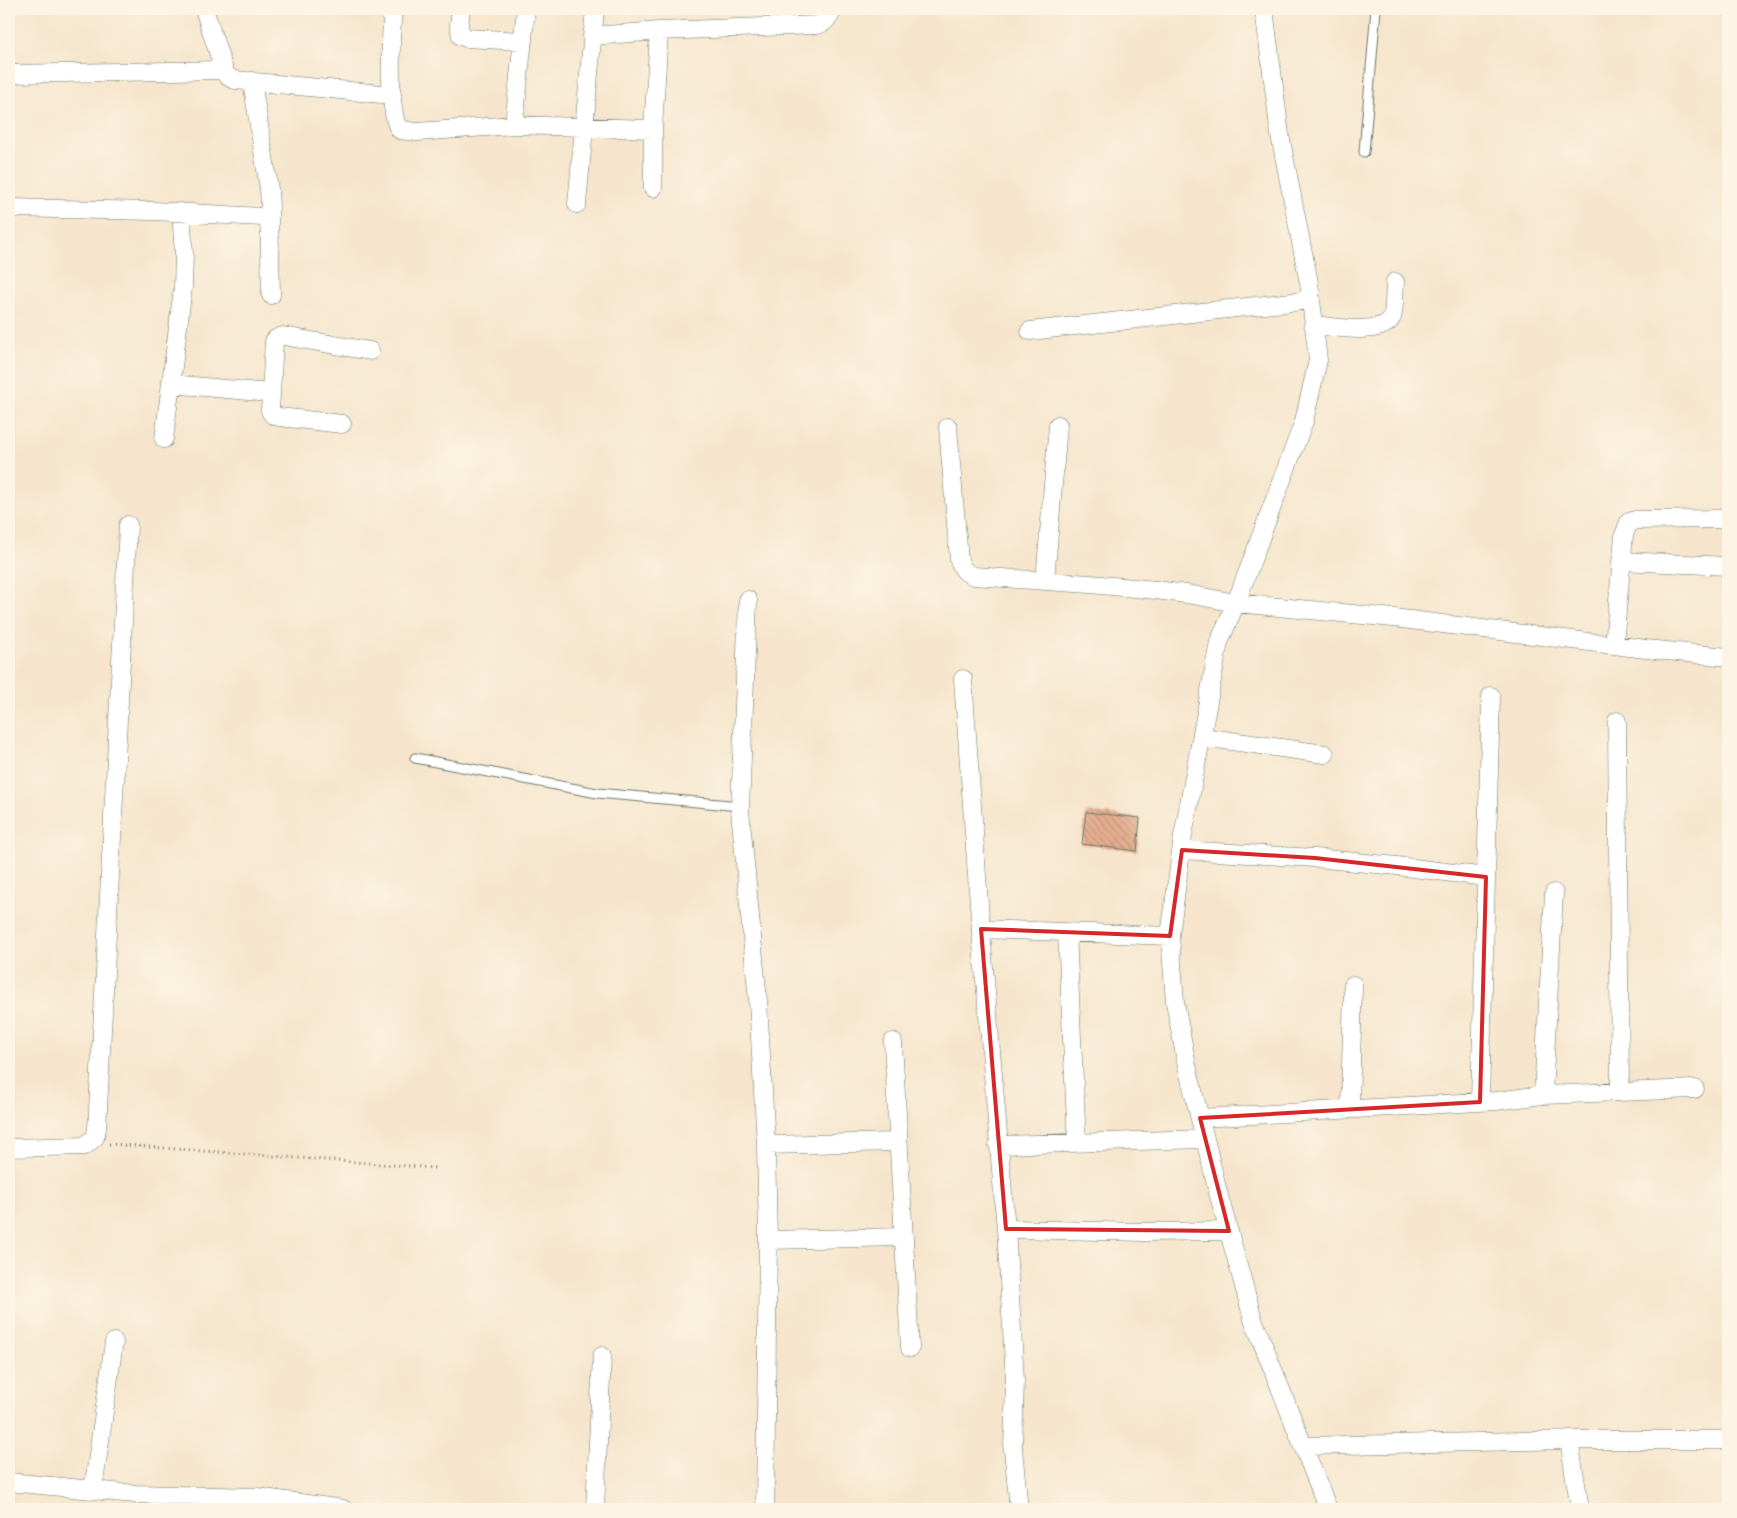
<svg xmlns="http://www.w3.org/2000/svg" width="1737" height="1518" font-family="'Sorts Mill Goudy',serif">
<defs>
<pattern id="building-back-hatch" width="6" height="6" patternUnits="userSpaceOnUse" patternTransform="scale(1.25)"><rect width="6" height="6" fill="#e6af90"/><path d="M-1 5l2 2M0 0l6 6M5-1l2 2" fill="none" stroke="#ba9076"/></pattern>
</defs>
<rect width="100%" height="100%" fill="#fcf5e5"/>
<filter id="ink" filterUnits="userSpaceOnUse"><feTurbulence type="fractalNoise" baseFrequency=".02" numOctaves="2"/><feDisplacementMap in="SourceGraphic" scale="10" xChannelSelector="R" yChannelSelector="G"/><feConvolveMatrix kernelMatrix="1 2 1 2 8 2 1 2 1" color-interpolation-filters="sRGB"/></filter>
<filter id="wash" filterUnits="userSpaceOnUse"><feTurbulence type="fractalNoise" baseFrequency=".0096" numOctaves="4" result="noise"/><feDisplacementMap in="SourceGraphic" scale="20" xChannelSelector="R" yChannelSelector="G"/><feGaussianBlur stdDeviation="1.12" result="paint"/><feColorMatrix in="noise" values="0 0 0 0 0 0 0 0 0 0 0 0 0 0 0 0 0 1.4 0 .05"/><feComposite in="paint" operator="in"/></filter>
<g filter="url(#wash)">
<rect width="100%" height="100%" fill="#f6e5cc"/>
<g id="blocks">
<path fill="url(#building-back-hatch)" d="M1086,812L1140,818L1137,851L1082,844Z"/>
</g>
</g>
<g filter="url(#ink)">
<use href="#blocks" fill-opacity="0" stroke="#6a7869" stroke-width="1"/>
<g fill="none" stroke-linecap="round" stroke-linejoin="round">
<g stroke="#6a7869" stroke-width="11">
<path id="lane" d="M1364,152L1376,9
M415,758L597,793L741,806"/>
</g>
<g stroke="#6a7869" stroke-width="19">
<path id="street" d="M204,9L224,70C226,76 229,78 235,80L392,95
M393,9C391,29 387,118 400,130L417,132L514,125L653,129
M461,9L459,25L461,36L466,38L523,41
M1264,9L1280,135L1309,283L1318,360L1304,421L1236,603L1219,642L1183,836L1170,936L1175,1002L1187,1066L1219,1196L1253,1319L1328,1509
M592,36L659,31L817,25C825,23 830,17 833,9
M9,74L224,70
M514,125L526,9
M653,188V129L659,31
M577,204L595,9
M9,208L154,211L263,217L267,216L270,208L269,189L252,81
M269,213L271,295
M1313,325C1331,326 1383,337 1392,317C1395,309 1394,291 1395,282
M1030,331L1310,300
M171,384L270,393
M342,424L279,417L273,415L270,411L274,341L277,338L283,336L370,351
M948,427L959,560C962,569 965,573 974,576L1090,584L1156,590L1193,595L1236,603L1394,618L1646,649L1728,657
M164,439L183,287L184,254L181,212
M1621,561L1728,566
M1045,581L1058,425
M748,600L740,810L758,1001L766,1145L768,1240L765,1509
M1614,645L1624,535L1629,522L1635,520L1723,519L1728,522
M963,679L981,932L1006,1229L1015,1380L1013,1449L1019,1509
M1617,721L1620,1091
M1202,737L1325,754
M1182,850L1315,858L1397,866L1486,877
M981,929L1170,936
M1067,933L1077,1143
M893,1042L910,1348
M1543,1095L1554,893
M1480,1102L1491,696
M1350,1109L1353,985
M1200,1118L1496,1101L1543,1095L1695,1089
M766,1145L898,1142
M998,1145L1205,1139
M9,1148L85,1146L95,1137L97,1129L128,525
M1006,1229L1145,1232L1229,1231
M768,1240L904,1237
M1569,1440L1580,1509
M1303,1446L1569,1440H1728
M9,1482L135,1494L257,1497L343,1509
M93,1490L114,1342
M595,1509L602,1356"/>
</g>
<path stroke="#6a7869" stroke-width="3" stroke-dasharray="1 4" stroke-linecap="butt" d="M109,1144L435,1168"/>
<use href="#lane" stroke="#fff" stroke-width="9"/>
<use href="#street" stroke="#fff" stroke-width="18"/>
</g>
</g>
<path fill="none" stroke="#d62828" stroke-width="4" stroke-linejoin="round" d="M1182,850L1315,858L1486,877L1480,1102L1200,1118L1229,1231L1006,1229L981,929L1170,936Z"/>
<rect width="1737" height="1518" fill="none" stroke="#fcf5e5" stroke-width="30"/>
</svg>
